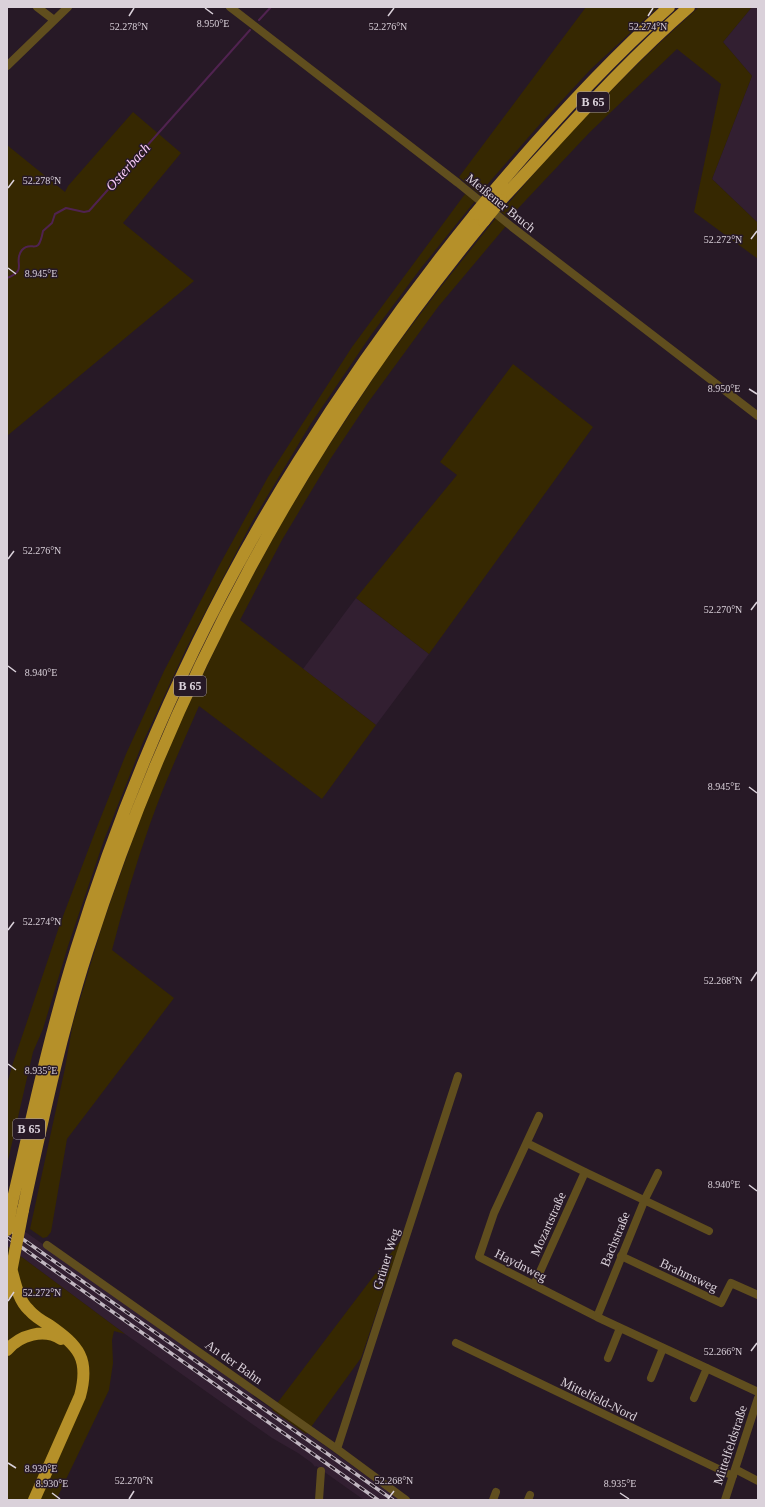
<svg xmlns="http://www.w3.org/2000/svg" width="765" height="1507" font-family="Georgia,serif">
<rect width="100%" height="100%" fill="#271926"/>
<path fill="#321f31" d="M752,7H758V223L712,179L752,76L723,42Z
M356,598L429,654L376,725L303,669Z
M7,1219L158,1325L251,1393L254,1397L300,1428L400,1500H364L316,1466L315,1467L312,1463L298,1453L272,1438L125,1334L7,1246Z"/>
<path fill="#362801" d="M586,7H658L591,69L540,124L479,194L459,177Z
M699,7H752L723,42L752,76L712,179L758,223V259L694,212L721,84L677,49L590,132L509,218L501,212C562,139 628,70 699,7Z
M133,112L181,153L123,223L194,281L7,436V145L65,192L68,186Z
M465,194L475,201L421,268L371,335L310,425L253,520L186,649L143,742L104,840L68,946L43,1029L33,1052L7,1165V1084L13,1063L60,924L95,832L126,754L164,671L220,564L268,477L352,347Z
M496,218L506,226L438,307L367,404L331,458L282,540L240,620L376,725L322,799L199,706C182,745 164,784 150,824C135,866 123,908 112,950L174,998L67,1139L51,1232L47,1237L43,1238L30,1229L65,1068L73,1023L103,923L140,819L181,720L235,608L283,520L324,453L384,362L440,288Z
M513,364L593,427L429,654L356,598L457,475L440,462Z
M401,1240L361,1358L306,1434L272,1410Z
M7,1246L125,1334L114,1331L112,1340L113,1363L109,1390L56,1500H7Z"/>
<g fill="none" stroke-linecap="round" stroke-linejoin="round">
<path stroke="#502350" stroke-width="2" d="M259,20L271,7
M7,278C29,270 12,262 22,250C32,239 38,258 43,231L52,223L55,214L66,208L84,212L89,211L250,30"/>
<path stroke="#604e1e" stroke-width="8" d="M37,7L54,20
M230,7L458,183L512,227L758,416
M7,66L68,7
M539,1116L494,1213L479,1257L597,1317L758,1392
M527,1143L585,1172L709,1231
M47,1245L337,1449L406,1500
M621,1256L721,1303L731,1283L758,1295
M534,1285L585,1172
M597,1317L645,1199L658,1173
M456,1343L733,1476
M608,1358L620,1328
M651,1378L663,1348
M694,1398L707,1368
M337,1449L458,1076
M735,1469L758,1481
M319,1500L321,1471
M493,1500L496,1492
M528,1500L530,1495
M725,1500L758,1398"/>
<path stroke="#b59029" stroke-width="12" d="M493,192C548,127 605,64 669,7
M501,200C562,135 621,66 689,7
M12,1203C32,1118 50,1033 76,950C129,780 203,613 298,462C352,375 411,293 475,214
M23,1210C42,1123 60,1036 87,952C174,681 303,441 484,221
M11,1268C15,1282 18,1300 29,1310C34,1316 42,1321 49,1325C79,1346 90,1359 80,1396L34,1500
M7,1293L11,1270
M7,1350C20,1335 44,1328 61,1339"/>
<g stroke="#c1b7c1" stroke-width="3.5">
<path id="rail" d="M7,1228L393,1500
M7,1237L378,1500"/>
</g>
<use href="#rail" stroke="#271926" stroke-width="2" stroke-dasharray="6" stroke-linecap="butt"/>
<path stroke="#b59029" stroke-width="12" d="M475,214L493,192
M484,221L501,200
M7,1230L12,1203
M12,1267L23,1210"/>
</g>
<path fill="none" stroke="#dad1da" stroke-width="1.5" d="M205,8L213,14M129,16L134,8M388,16L394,8M648,16L653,8M8,188L14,180M751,239L757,231M8,268L16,274M749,389L757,394M8,559L14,551M751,610L757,602M8,666L16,672M749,787L757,793M8,930L14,922M751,981L757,972M8,1064L16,1070M749,1185L757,1191M8,1301L14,1292M751,1351L757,1343M8,1463L16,1468M52,1493L60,1499M620,1493L629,1499M129,1499L134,1491M388,1499L394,1491"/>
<g text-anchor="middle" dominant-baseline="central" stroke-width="3" stroke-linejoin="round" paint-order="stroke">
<g fill="#271926" stroke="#a49aa4" stroke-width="1">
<rect x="577" y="92" width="32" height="20" rx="3"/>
<rect x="174" y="676" width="32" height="20" rx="3"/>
<rect x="13" y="1119" width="32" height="20" rx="3"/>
</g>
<g font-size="12" font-weight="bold" fill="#dad1da">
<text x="593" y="102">B 65</text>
<text x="190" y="686">B 65</text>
<text x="29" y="1129">B 65</text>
</g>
<g font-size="13" fill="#dad1da" stroke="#271926">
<text transform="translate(501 203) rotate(39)">Meißener Bruch</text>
<text transform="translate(548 1224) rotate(-66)">Mozartstraße</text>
<text transform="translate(615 1239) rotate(-68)">Bachstraße</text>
<text transform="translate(386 1259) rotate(-73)">Grüner Weg</text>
<text transform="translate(521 1265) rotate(27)">Haydnweg</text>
<text transform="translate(689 1275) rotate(25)">Brahmsweg</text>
<text transform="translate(234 1362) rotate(35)">An der Bahn</text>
<text transform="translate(599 1399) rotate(26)">Mittelfeld-Nord</text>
<text transform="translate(730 1445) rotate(-72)">Mittelfeldstraße</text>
</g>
<g font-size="14" font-style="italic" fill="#f9ccf7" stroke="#271926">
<text transform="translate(128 167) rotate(-48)">Osterbach</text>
</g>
</g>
<g font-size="10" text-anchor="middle" fill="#dad1da" stroke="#271926" stroke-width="3" stroke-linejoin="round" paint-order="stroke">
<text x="213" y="27">8.950°E</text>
<text x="129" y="30">52.278°N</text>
<text x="388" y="30">52.276°N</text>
<text x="648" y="30">52.274°N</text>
<text x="42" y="184">52.278°N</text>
<text x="723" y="243">52.272°N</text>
<text x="41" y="277">8.945°E</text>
<text x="724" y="392">8.950°E</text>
<text x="42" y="554">52.276°N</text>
<text x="723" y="613">52.270°N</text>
<text x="41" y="676">8.940°E</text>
<text x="724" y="790">8.945°E</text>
<text x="42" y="925">52.274°N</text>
<text x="723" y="984">52.268°N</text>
<text x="41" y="1074">8.935°E</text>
<text x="724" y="1188">8.940°E</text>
<text x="42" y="1296">52.272°N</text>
<text x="723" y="1355">52.266°N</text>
<text x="41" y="1472">8.930°E</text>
<text x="134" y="1484">52.270°N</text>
<text x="394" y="1484">52.268°N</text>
<text x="52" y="1487">8.930°E</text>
<text x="620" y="1487">8.935°E</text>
</g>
<rect width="765" height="1507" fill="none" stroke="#dad1da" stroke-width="16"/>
</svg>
